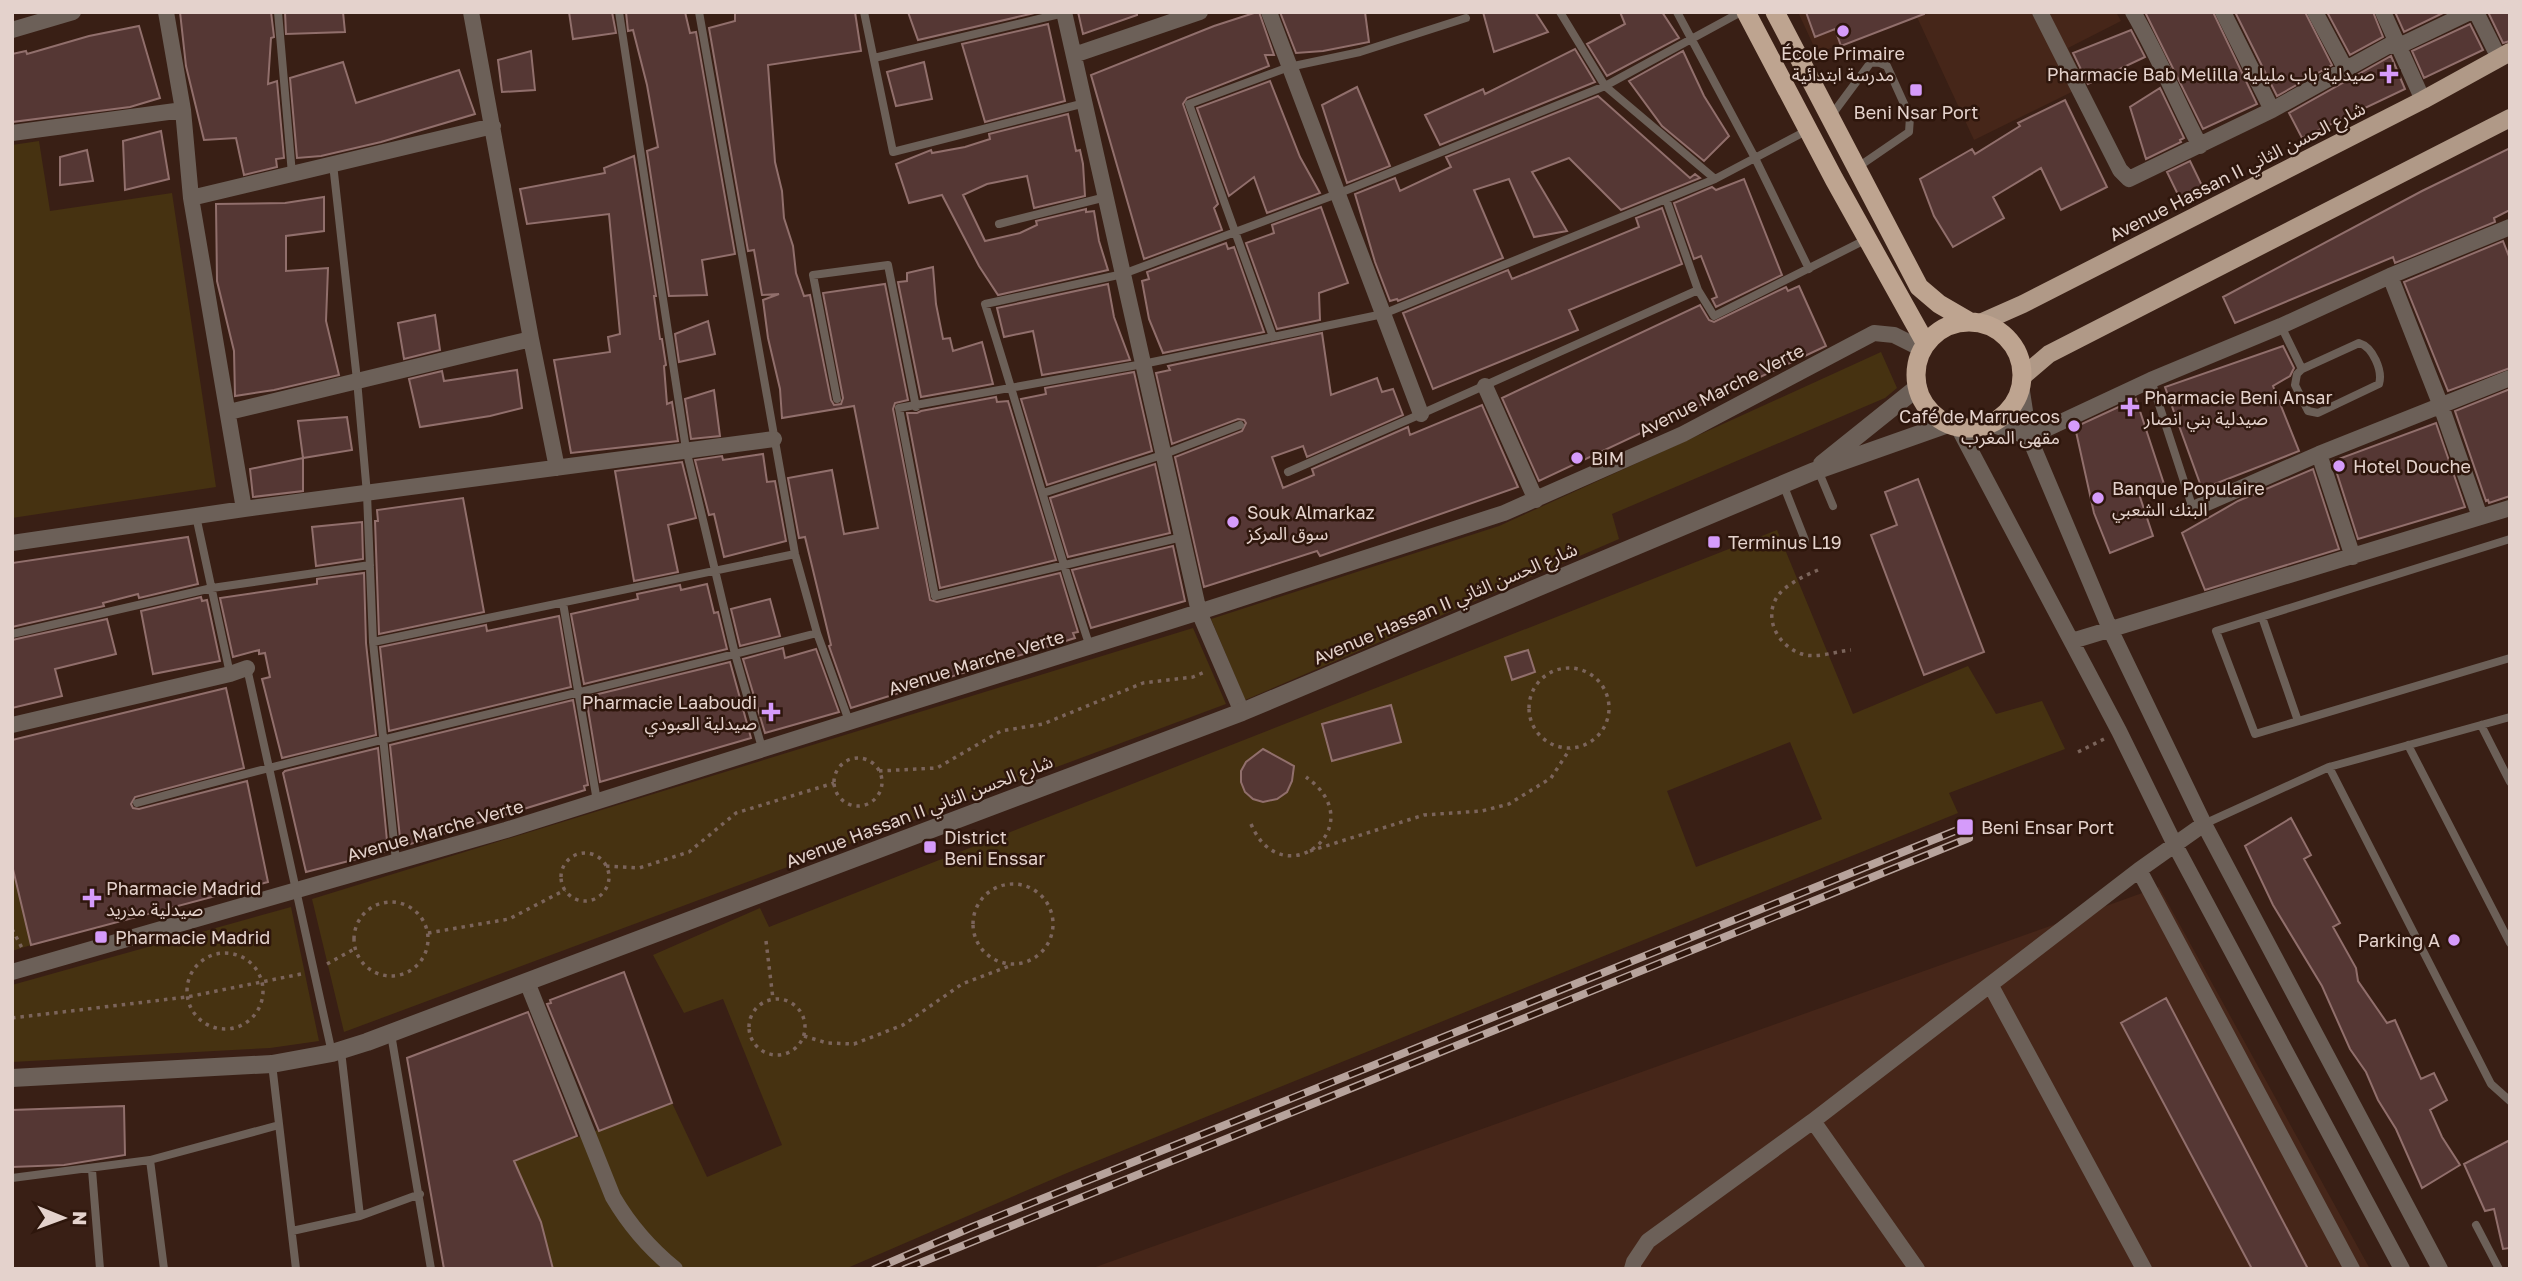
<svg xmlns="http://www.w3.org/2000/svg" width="2522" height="1281" font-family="'Golos Text','Noto Sans Arabic',sans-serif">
<rect width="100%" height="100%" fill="#391f15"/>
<path fill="#462619" d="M1798,12H2116L2121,21L2068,48L2086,85L1974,140L1917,17L1817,53Z
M2159,887L2370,1269H1090Z"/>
<path fill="#463211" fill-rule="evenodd" d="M39,141L50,211L172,193L216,487L12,518V145Z
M1881,352L1897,388L1885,398L1612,514L1619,539L1245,700L1211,619L1499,526Z
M1777,530L1853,714L1968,666L1996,714L2042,701L2065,749L1949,793L1958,813L1067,1173L845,1269H553L541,1222L514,1161C567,1140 620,1123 672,1103L707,1177L782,1145L723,999L684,1013L653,955L760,908L769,927ZM1790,742L1822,819L1696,867L1667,791Z
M1193,628L1226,704L344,1032L312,899Z
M12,865L31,945L12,951Z
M291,907L319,1041L270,1048L12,1062V985Z"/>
<path fill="#553734" stroke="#916f6c" stroke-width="2" d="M180,12H271L274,37L271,38L268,84L277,81L284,158L276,159L277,167L244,175L236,138L204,140L186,66Z
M285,12H343L345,32L286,34Z
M569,12H612L616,33L573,39Z
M626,12H685L690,33L696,32L735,254L702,260L707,295L669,296L647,151L658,147L647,85L633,30L628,31Z
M735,12H855L861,51L768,65L775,162L782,191L784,218L793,246L796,273L804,296L810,295L831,400L834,405L841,404L843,398L823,293L885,284L908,400L895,403L893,409L930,600L937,602L1060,573L1078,632L1073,633L1075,638L851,708L829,646L831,645L805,537L799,538L788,478L832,470L844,534L878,528L854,406L782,418L780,389L768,338L763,300L779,294L762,295L754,250L748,251L709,28L735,21Z
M908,12H1039L918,40Z
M1078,12H1137V15L1083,34Z
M1257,12H1259L1274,55H1265L1269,66L1187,98L1183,104L1218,204L1214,208L1222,230L1144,259L1091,75L1214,26Z
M1280,12H1365L1369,42L1323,51L1296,53Z
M1483,12H1535L1548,32L1494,52Z
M1620,12H1662L1679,38L1607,76L1587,44L1625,24Z
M1806,12H1924V14L1841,46L1835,29L1815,37Z
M2145,12H2213L2257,104L2203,129Z
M2235,12H2305L2332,65L2277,96Z
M2327,12H2373L2383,37L2350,55Z
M2395,12H2445L2404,32Z
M2488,12H2510V41L2503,43Z
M1048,24L1065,101L985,122L962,44Z
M2470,24L2483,50L2424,78L2412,51Z
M139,26L160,98L130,107L12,122V54L26,51L27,54L89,36Z
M2131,30L2145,57L2088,84L2073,53Z
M1575,49L1595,82L1440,145L1425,115L1483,89L1485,94Z
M531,51L535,90L502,92L498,60Z
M1683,51L1704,96L1729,136L1704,161L1662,126L1629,81Z
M2391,56L2405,89L2302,138L2289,113Z
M343,62L356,103L459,70L475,114L381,142L321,156L297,158L290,78Z
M924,62L932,99L896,106L887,72Z
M1270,81L1300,157L1320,193L1267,213L1254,177L1229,196L1197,108Z
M1357,87L1390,166L1347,183L1322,105Z
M2160,88L2184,138L2180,140L2181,142L2146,159L2130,107Z
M1598,96L1690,178L1695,174L1700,178L1621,210L1569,158L1532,172L1567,231L1534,237L1509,179L1474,190L1503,258L1398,301L1397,299L1390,301L1375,262L1355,194L1395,178L1400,191L1451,167L1446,157Z
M2065,100L2107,187L2061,210L2041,168L1993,197L2004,218L1953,247L1934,216L1920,179L1972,149L1975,154L2020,126L2018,123Z
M1068,114L1076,151L1080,150L1083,164L1085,196L1034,208L1027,176L987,184L963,195L985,241L1020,233L1037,225L1036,221L1086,209V212L1094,211L1099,241L1108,270L998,295L979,266L942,195L909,203L896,164L931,150L932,153L965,147L990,139L989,134Z
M161,131L169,179L125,190L123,141Z
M2510,148V210L2494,218L2495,222L2395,263L2393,257L2235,323L2223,297L2422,191Z
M87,150L93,181L60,185V157Z
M634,156L656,296H654L660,339H662L666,365L664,366L667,404L672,402L678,441L571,453L554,360L610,352L608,337L620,334L609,214L527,224L520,189L605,173L604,168Z
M2190,161L2206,194L2183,205L2167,172Z
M1744,179L1782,275L1716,307L1712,299L1717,297L1701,256L1694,259L1674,203L1712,187L1716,190Z
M324,197V231L286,236V271L328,268L326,321L339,375L274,390L235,396L234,351L217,281L216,204L285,203Z
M1321,207L1348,283L1319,293L1320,320L1277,329L1246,243L1274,233L1272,225Z
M1662,208L1682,264L1569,310L1578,330L1433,389L1403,313L1508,270L1512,279L1639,227L1636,218Z
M2503,241L2510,259V368L2448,391L2404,282Z
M1226,243L1228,249L1234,247L1264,332L1163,353L1149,319L1142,281L1149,279L1147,272Z
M933,267L936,304L943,339L950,338L953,351L982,342L993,384L921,397L898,282L907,281V273Z
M1108,284L1114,317L1130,360L1042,375L1033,331L1004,337L997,308Z
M1799,286L1826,346L1539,481L1502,398L1700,305L1709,320L1714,322L1786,287L1788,291Z
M435,315L440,350L404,359L398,323Z
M708,321L715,354L679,362L675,334Z
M1322,333L1331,395L1377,378L1382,392L1393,389L1403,415L1307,457L1303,446L1272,457L1283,488L1314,475L1312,469L1408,427L1410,435L1482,405L1518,487L1320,556L1317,551L1204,587L1175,457L1242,431L1246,423L1244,420L1238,419L1172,444L1156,373L1170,370L1168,366Z
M2283,346L2294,368L2290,376L2273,386L2299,451L2202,489L2165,387Z
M517,370L522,408L490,416L420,427L409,379L442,371L444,381Z
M1134,372L1152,451L1047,485L1021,399L1046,394L1045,388Z
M2510,389V496L2489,503L2488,500L2486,501L2455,411Z
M714,390L720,436L691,439L685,399Z
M996,397L997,402L1008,401L1056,560L940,588L907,413H917L921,411Z
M2136,399L2164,484L2139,494L2153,536L2110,553L2094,513L2075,427Z
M347,417L352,450L303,458L298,421Z
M2436,423L2465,507L2358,539L2333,461Z
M763,454L767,482L775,481L786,541L724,557L714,514L709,515L695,460L722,456L723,460Z
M303,458V491L253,497L250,469Z
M682,462L696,518L668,525L678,572L634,581L615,471Z
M1155,464L1170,533L1068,557L1050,498Z
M2313,469L2339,549L2205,590L2182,533L2238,501Z
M1918,479L1984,652L1924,675L1871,535L1897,525L1885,492Z
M463,498L484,612L379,634L375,521H378L377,510Z
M362,522L363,559L316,566L312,527Z
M188,537L198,584L139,598L138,594L103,603L104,606L12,627V563Z
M1173,546L1185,601L1091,628L1072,570Z
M364,573L366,643L376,735L282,758L262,679L270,677L265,653L259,654V650L233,657L220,598L317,584V579Z
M707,584L714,613L718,612L727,649L584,684L571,614L638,599L637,594L680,585L681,590Z
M201,597L202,601L207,600L220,661L153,674L141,611Z
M770,599L780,636L740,646L731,609Z
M559,616L571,687L389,731L380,647L486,625L487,631Z
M107,619L116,654L55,669L62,696L12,708V640Z
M783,648L785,658L816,649L839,712L765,733L743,659Z
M1528,650L1535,672L1512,680L1505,657Z
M730,662L751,738L600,782L586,697Z
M226,688L244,768L135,797L131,804L133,808L139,809L247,781L268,882L31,945L12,865V740Z
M573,700L588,785L584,786L585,790L401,847L390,745Z
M1391,705L1401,742L1332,761L1322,724Z
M378,748L388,851L306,872L283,773L285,771Z
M1263,749L1294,766L1292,781L1287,792L1277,799L1263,802L1253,799L1245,792L1241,782V771L1246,762Z
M2291,818L2311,855L2304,859L2340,923L2333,927L2356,968L2358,981L2387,1023L2395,1020L2421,1079L2434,1073L2447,1100L2430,1110L2442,1137L2460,1165L2422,1188L2396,1129L2378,1100L2366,1072L2350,1049L2322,986L2273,905L2245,846Z
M624,972L672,1103L599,1131L547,1004L551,1003L550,1000Z
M2166,998L2308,1269H2252L2121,1023Z
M528,1012L577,1136L514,1161L541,1222L553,1269H444L407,1058Z
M124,1106L125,1155L64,1165L12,1167V1110Z
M2510,1140V1248L2503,1249L2494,1209L2485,1211L2464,1164Z"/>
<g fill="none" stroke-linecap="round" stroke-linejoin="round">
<path stroke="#7b645b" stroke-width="3.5" stroke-dasharray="3.5 5" stroke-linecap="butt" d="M1818,570C1806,575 1794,581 1784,589C1760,610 1774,645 1802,654C1815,659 1838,651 1851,650
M1529 708a40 40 0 1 1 80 0a40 40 0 1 1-80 0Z
M2078,752L2104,739
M834 782a24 24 0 1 1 48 0a24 24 0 1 1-48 0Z
M879,771L937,768L1001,731L1043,724L1143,683L1193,677L1207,671
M1251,824C1282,898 1375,826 1306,777
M1310,851L1424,815L1482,811L1509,804L1551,778L1570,749
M561 877a24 24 0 1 1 48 0a24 24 0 1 1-48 0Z
M606,866L639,868L689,852L736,813L834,783
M973 924a40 40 0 1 1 80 0a40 40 0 1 1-80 0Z
M354 939a37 37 0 1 1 74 0a37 37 0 1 1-74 0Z
M12,929L22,948
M428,933L509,919L565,890
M766,941L773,999
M187 991a38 38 0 1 1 76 0a38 38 0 1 1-76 0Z
M327,964L356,948
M749 1027a28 28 0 1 1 56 0a28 28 0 1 1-56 0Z
M12,1018L187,997L301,974
M804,1036L827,1043L854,1044L903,1025L962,984L1012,965"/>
<path stroke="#6c6058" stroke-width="8" d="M278,12L292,174
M619,12L686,449L735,654L762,748
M699,12L795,554L817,633L849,721
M864,12L893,152L1085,103
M1560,12L1605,86L1715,179
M1677,12L1755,158L1809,269
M874,58L1064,13
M1831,116L1871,62L1880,63L1887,66L1910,117L1909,132L1858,167
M333,164L357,380L367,494L373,642L396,861
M1666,199L1698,290L1714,316L1867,239
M999,224L1106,197
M2281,326L2302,369
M1273,337L1189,104L1289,67L1360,52L1466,18
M2359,343C2373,347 2383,371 2379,384L2318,413L2308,411L2295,385L2297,374L2302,369Z
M2151,380L2193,509
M837,399L813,275L888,265L916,407
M1818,470L1833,506
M1288,472L1421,414L1698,290
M1783,484L1805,540
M1043,493L1162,455L1240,425
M196,516L230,674
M1182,537L935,596L899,408L1143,364L1383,314L1715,179L1806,131
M2510,539L2216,631L2255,734L2510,658
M563,603L597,801
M2262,617L2298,721
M12,634L212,588L370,565
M373,642L795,554
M1090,647C1052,533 1022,418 985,304L1123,274L1337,194L1605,86L1741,12
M247,668L332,1053
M2481,725L2510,782
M2408,745L2510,943
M2329,767L2491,1084L2510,1101
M137,803C362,741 591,692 817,633
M2204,824L2329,767L2510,717
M391,1034L431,1269
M341,1051L360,1216
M272,1064L296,1269
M150,1160L164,1269
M92,1170L100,1269
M12,1178L150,1160L279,1125
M2476,1225L2499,1269
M292,1231L360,1216L420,1194"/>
<path stroke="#6c6058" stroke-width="16" d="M166,12L183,110L191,198L244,509
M471,12L531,339L557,468
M1064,12L1199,612L1242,712
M1269,12L1421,414
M2040,12L2120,170L2129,179L2272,110L2395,42
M2133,12C2158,55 2177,102 2200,146
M2223,12L2272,110
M2315,12L2345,68
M2383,12L2423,100
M2476,12L2499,58
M12,30L73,12
M2397,47L2470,12
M1074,55L1200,12
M12,133L183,110
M191,198L493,126
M2390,276L2441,406L2480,517
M2021,385L2029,437L2110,629L2204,824L2440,1269
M1485,386L1536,500
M229,412L531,339
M1990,424L2029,437L2151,380L2281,326L2390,276L2510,227
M1958,427L2119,731L2175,845L2402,1269
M2319,454L2353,557
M2193,509L2319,454L2510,378
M12,543L244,509L774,439
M2072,641L2510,508
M12,725L230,674L247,668
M2139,870L2352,1269
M12,972L506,830L1199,612L1504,513L1683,434L1874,333L1894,335L1922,349
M527,982L613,1197C630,1226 649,1248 675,1269
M1991,986L2144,1269
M1813,1121L1917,1269
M1632,1269L1634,1262L1648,1241L1813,1121L2139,870L2204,824"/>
<path stroke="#6c6058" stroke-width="18" d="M1822,464L1918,387
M12,1078L272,1064L332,1053L367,1042L1242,712L1812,472L1948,424"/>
<path stroke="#b09987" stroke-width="18" d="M1980,323L2023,304L2423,100L2510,52
M2022,377L2049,354L2510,118"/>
<path stroke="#bea490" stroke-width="19" d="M1746,12L1834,179L1926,344
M1775,12L1919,287L1939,304L1970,322
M1916 375a53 53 0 1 1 106 0a53 53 0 1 1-106 0Z"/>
<g stroke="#b7a39c" stroke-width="8">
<path id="rail" d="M875,1269L972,1227L1965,827
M905,1269L1969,838"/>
</g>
<use href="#rail" stroke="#2e160c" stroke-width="5" stroke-dasharray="16" stroke-linecap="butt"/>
</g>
<g fill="#d59bfa" stroke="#2e160c" stroke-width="2.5">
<circle cx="1843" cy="31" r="7"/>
<path d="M2385.5 63.5h7v7h7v7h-7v7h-7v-7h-7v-7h7z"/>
<rect x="1909" y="83" width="14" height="14" rx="3.5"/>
<path d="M2126.5 396.5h7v7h7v7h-7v7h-7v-7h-7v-7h7z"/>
<circle cx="2074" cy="426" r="7"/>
<circle cx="1577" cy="458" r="7"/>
<circle cx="2339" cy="466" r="7"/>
<circle cx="2098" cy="498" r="7"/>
<circle cx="1233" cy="522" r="7"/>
<rect x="1707" y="535" width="14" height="14" rx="3.5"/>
<path d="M767.5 701.5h7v7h7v7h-7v7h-7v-7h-7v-7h7z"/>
<rect x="1956" y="818" width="18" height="18" rx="3.5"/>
<rect x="923" y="840" width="14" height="14" rx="3.5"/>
<path d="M88.5 887.5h7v7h7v7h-7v7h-7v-7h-7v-7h7z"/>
<rect x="94" y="930" width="14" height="14" rx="3.5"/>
<circle cx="2454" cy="940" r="7"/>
</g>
<g text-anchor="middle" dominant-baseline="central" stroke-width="5" stroke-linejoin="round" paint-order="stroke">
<g font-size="18" fill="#e4d2cc" stroke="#2e160c" text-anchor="start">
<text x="1843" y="53" text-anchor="middle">École Primaire<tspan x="1843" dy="21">مدرسة ابتدائية</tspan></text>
<text x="2375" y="74" text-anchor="end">Pharmacie Bab Melilla صيدلية باب مليلية</text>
<text x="1916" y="112" text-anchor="middle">Beni Nsar Port</text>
<text x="2144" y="397">Pharmacie Beni Ansar<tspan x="2144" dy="21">صيدلية بني انصار</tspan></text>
<text x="2060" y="416" text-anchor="end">Café de Marruecos<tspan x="2060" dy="21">مقهى المغرب</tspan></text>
<text x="1591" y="458">BIM</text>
<text x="2353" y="466">Hotel Douche</text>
<text x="2112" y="488">Banque Populaire<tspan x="2112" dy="21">البنك الشعبي</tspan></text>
<text x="1247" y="512">Souk Almarkaz<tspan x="1247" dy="21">سوق المركز</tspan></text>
<text x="1728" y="542">Terminus L19</text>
<text x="757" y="702" text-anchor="end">Pharmacie Laaboudi<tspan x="757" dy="21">صيدلية العبودي</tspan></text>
<text x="1981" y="827">Beni Ensar Port</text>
<text x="944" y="837">District<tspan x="944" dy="21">Beni Enssar</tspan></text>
<text x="106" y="888">Pharmacie Madrid<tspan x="106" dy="21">صيدلية مدريد</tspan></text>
<text x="115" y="937">Pharmacie Madrid</text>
<text x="2440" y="940" text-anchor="end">Parking A</text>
</g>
<g font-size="18" fill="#e4d2cc" stroke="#2e160c">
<text transform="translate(2237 171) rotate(-27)">Avenue Hassan II شارع الحسن الثاني</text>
<text transform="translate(1721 390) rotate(-27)">Avenue Marche Verte</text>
<text transform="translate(1445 603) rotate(-23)">Avenue Hassan II شارع الحسن الثاني</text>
<text transform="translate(976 662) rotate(-17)">Avenue Marche Verte</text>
<text transform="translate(919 811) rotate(-21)">Avenue Hassan II شارع الحسن الثاني</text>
<text transform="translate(435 830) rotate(-16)">Avenue Marche Verte</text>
</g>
</g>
<rect width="2522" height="1281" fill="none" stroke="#e4d2cc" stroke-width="28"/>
<g transform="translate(63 1218) rotate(91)" stroke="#2e160c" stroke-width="5" paint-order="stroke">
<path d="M0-5L12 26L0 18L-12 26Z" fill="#e4d2cc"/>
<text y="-10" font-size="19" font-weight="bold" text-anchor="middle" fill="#e4d2cc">N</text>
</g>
</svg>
